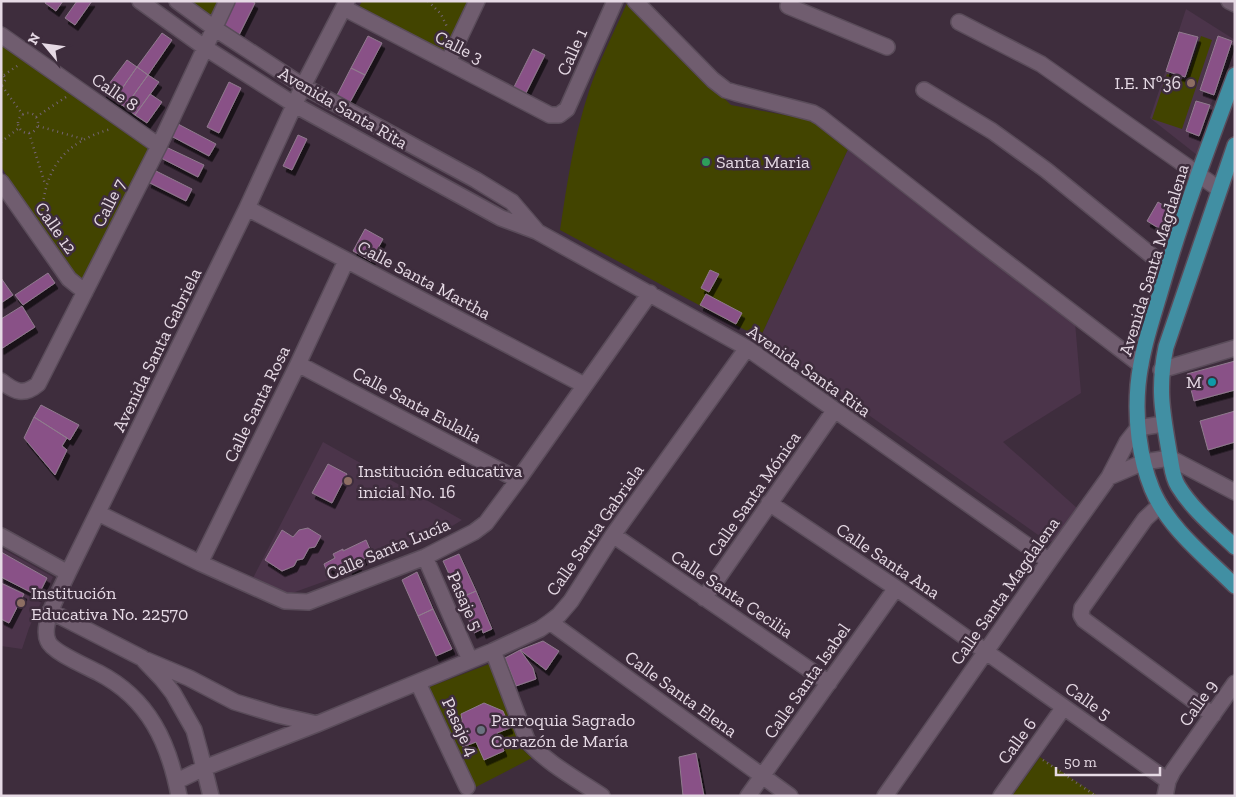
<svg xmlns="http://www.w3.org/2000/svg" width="1236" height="797" font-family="'Zilla Slab',serif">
<defs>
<filter id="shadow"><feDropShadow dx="3" dy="5.5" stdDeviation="0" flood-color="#0009"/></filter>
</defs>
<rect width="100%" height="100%" fill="#3e2d3d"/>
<path fill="#4b344a" d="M1186,9L1235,40L1217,96H1214L1211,104L1213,107L1197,155L1150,118Z
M849,147L1075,322L1081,393L1003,442L1077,508L1054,541L1048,542L760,338Z
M323,442L462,520L449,528L331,579L295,592L286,594L252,580Z
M1,548L53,577L29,628L22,649L1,646Z"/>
<path fill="#424400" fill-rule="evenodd" d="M183,1H222L211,17Z
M362,1H471L447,54L358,9Z
M627,3L731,105L816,121L849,147L760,338L560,230C567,183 574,136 589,91C599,61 614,32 627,3Z
M1201,36L1212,40L1182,129L1152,119L1167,74L1186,80Z
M1,41L146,145L149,155L90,277L81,278L73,273L12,185L1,166Z
M489,664L523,750L532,758L474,788L427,688ZM484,703L503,711L510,728L497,733L504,751L484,759L476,742L463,747L457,732L462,721L461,714Z
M1040,757L1098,796H1012Z"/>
<path fill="#895187" stroke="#907b8e" filter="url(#shadow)" d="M46,1H63L56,11L45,3Z
M77,1H92L75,25L65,18Z
M234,1H251L255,3L238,37L220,28Z
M1179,32L1198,37L1185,77L1166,71Z
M162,33L172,40L148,75L137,67Z
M368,36L382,43L365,75L351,68Z
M1218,36L1232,41L1214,95L1200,90Z
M533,49L545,55L526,93L514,87Z
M127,60L137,67L114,100L103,92Z
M137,67L148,75L125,107L114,100Z
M351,68L365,75L348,106L335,99Z
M148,75L159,82L135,115L125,107Z
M229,82L241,88L219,133L207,127Z
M150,94L162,102L147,123L135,115Z
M1196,101L1210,105L1199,136L1186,131Z
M178,124L216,144L209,156L171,136Z
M298,135L307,139L292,170L283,166Z
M166,147L204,165L198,177L161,158Z
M154,170L192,189L186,201L148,182Z
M1158,202L1176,213L1165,232L1147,221Z
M365,229L383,239L371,261L353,251Z
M710,270L719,274L709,292L701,288Z
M48,273L55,283L23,305L15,295Z
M1,278L13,295L1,303Z
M706,294L742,313L736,324L700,305Z
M22,306L35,327L1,349V319Z
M1235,361V390L1194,401L1187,374Z
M41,405L79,425L70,440L34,417Z
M1235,411V442L1208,450L1200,421Z
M34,417L67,438L62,446L67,450L55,475L24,438Z
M328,464L347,474L332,503L312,493Z
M308,528L321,536L315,547L309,548L303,559L297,560L294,566L282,571L265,560L282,530L293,537L299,530Z
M366,540L372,554L358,563L359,565L350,570L348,566L344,568L342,564L327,572L324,564L335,558L333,554L343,549V551Z
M1,552L47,578L38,596L1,577Z
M459,554L476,591L460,598L443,561Z
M417,572L433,609L418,616L402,580Z
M1,583L24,594L9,623L1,619Z
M476,591L492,629L483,633L482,629L474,633L460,598Z
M433,609L452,649L436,656L418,616Z
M543,641L559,651L546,670L520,650Z
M520,650L533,668L536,679L516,686L505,658Z
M484,703L503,711L510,728L497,733L504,751L484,760L476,742L463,747L456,732L462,721L461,714Z
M696,753L704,796H683L679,757Z"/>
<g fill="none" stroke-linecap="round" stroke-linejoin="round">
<g stroke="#5a4c5a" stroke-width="18">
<path id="minor" d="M140,1L204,47L295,105L501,218L536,231L747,348L1049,561
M177,1L214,28L303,86L476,180L512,202L536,230
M635,1L713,80L726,90L736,93L813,113L820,117L976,239L1141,365
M1229,1L1235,4
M788,6L887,47
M344,8L550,115H559L567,109L615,1
M959,22L1041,64L1219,189
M1,35L159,146
M448,62L477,1
M924,90L992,131L1046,170L1167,268
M1,182L69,279L85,292
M247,208L584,385
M298,364L518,480
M1161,370L1235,348
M1,381C15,392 24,396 38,384L159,146L227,1
M1109,477L1144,462L1170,458L1235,492
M769,503L896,588L1168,781
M1160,505L1145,519L1082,608L1081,615L1084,620L1213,715
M98,513L200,563L285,601L308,602L425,557L474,532L486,523L518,480L650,293
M613,535L829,683
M1,536L68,573
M425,557L470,660
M200,563L298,364L346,261
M704,598L834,411
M50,611L142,658L162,679L173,693L194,730L200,752L211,796
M550,622L790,796
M493,651L527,740C545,762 578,780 602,796
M146,660L189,678L235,702L278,715L317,724
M418,683L467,787
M177,781L204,768L317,724L493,651L540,629L550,622L559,615L571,601L613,535L747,348
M179,796C169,743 149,699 99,673C88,667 52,652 48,641C40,624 61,589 68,573L247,208L303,86L347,1
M748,796L896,588
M885,796L1049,561L1109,477L1127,442L1138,428L1163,424
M1001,796L1064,707
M1165,796L1168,781L1173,771L1235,683"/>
</g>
<g stroke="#5a4c5a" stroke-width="18">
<path id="major" d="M1235,75C1208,147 1181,219 1160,293C1151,323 1141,353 1138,385C1135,419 1139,457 1152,489C1168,528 1206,557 1235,586
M1235,145L1166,347C1157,390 1163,415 1170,457C1172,467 1172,476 1178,486C1192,509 1215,528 1235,547"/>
</g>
<path stroke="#756574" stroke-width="2.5" stroke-dasharray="1 4" stroke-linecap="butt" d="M428,1L441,14L448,29
M1,72L6,79L1,86
M4,75L20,64
M2,86L23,115
M18 123a10 10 0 1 1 20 0a10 10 0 1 1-20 0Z
M36,117L66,97
M38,126L83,139
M29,133L45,184
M1,142L19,128
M42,214C45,167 65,142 111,129
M1043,760L1096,796"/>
<use href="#minor" stroke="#705d6f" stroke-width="15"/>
<use href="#major" stroke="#418fa3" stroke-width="15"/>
</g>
<g fill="#8d6e63" stroke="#3e2d3d" stroke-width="2">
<circle cx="1191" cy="83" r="5"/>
<circle cx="348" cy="481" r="5"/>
<circle cx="21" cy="603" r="5"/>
</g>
<circle fill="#2e9e5b" stroke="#3e2d3d" stroke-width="2" cx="706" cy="162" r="5"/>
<circle fill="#0f9aa8" stroke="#3e2d3d" stroke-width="2" cx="1212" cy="382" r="5"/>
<circle fill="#6b7280" stroke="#3e2d3d" stroke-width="2" cx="481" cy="730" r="5"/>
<g text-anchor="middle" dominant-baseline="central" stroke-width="5" stroke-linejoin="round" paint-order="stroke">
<g font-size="18" fill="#e6dae5" stroke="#3e2d3d">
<text transform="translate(459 47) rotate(27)">Calle 3</text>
<text transform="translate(572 52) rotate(-66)">Calle 1</text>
<text transform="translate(115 92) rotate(35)">Calle 8</text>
<text transform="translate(343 108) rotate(30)">Avenida Santa Rita</text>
<text transform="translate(109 203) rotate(-63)">Calle 7</text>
<text transform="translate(56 228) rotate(55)">Calle 12</text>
<text transform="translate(1154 260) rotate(-73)">Avenida Santa Magdalena</text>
<text transform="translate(424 280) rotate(28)">Calle Santa Martha</text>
<text transform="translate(157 350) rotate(-64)">Avenida Santa Gabriela</text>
<text transform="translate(809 371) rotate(35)">Avenida Santa Rita</text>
<text transform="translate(257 404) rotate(-64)">Calle Santa Rosa</text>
<text transform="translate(417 405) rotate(28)">Calle Santa Eulalia</text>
<text transform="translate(754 494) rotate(-55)">Calle Santa Mónica</text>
<text transform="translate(595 530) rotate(-55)">Calle Santa Gabriela</text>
<text transform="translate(388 549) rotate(-23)">Calle Santa Lucía</text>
<text transform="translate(888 561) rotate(34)">Calle Santa Ana</text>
<text transform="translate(1005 591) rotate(-55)">Calle Santa Magdalena</text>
<text transform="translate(732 594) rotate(34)">Calle Santa Cecilia</text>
<text transform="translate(465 601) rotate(66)">Pasaje 5</text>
<text transform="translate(807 681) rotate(-55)">Calle Santa Isabel</text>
<text transform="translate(681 694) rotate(36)">Calle Santa Elena</text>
<text transform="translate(1088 701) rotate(35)">Calle 5</text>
<text transform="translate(1198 703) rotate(-55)">Calle 9</text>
<text transform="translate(460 727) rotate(65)">Pasaje 4</text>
<text transform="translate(1017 741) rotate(-54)">Calle 6</text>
</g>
<g font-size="18" fill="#e6dae5" stroke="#3e2d3d" text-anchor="start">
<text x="1181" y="83" text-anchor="end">I.E. Nº36</text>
<text x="716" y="162">Santa Maria</text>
<text x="1202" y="382" text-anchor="end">M</text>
<text x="358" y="471">Institución educativa<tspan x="358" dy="21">inicial No. 16</tspan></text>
<text x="31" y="593">Institución<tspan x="31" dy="21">Educativa No. 22570</tspan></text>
<text x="491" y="720">Parroquia Sagrado<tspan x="491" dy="21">Corazón de María</tspan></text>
</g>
</g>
<rect width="1236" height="797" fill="none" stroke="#e6dae5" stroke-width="5"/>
<g transform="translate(45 45) rotate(299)" stroke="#3e2d3d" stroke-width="4" paint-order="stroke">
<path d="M0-4L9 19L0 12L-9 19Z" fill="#e6dae5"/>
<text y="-8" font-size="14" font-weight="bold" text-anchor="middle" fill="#e6dae5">N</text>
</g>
<path d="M1056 767v8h104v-8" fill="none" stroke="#e6dae5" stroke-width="2.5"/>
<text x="1064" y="767" font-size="15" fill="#e6dae5" stroke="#3e2d3d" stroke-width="4" paint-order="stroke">50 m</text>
</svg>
